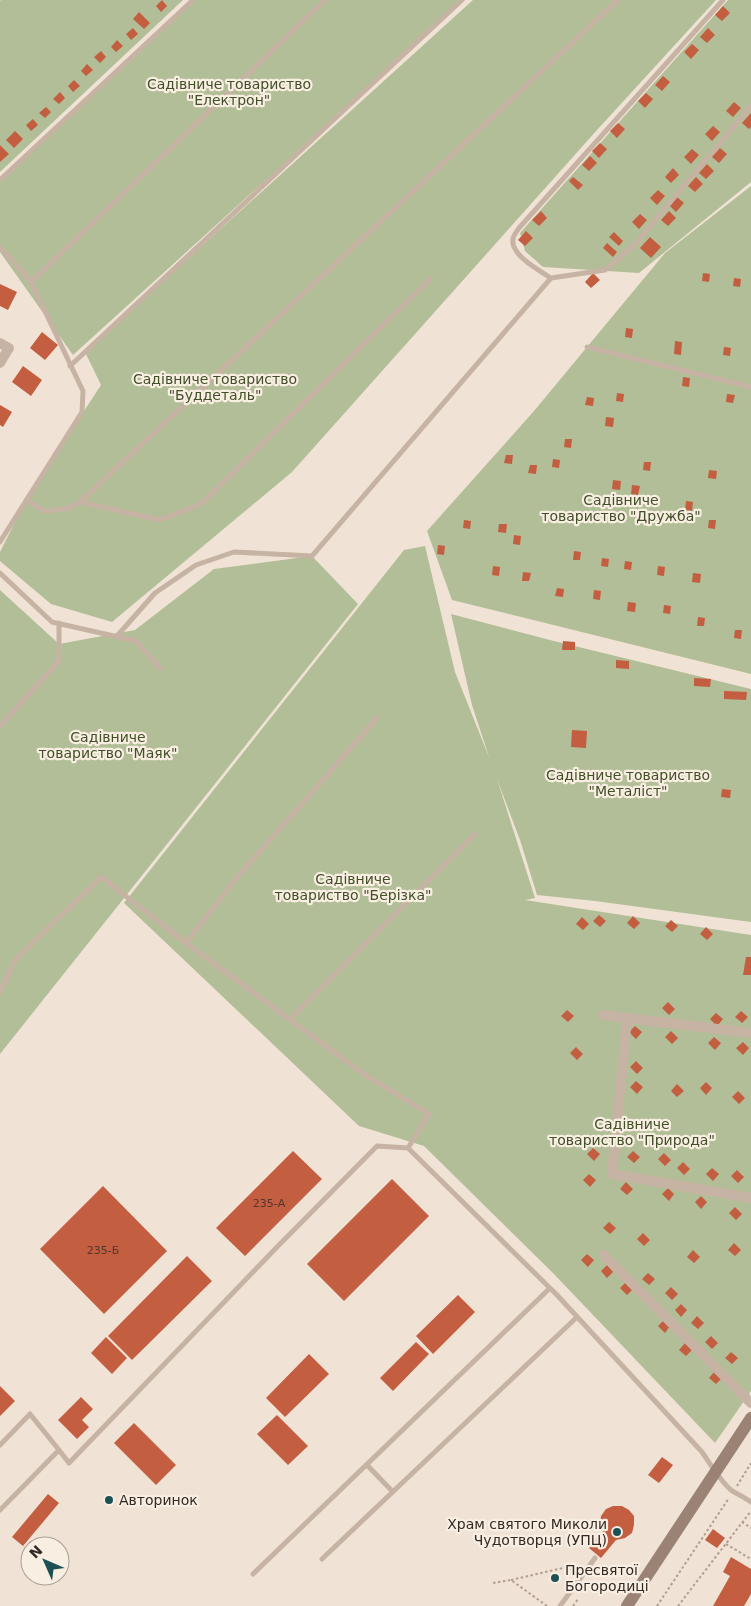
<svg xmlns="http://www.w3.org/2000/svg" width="751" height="1606" font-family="'DejaVu Sans',sans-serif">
<rect width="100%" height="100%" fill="#f0e3d6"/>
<path fill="#b2be97" d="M1,0H183L0,172V1Z
M195,0H464L73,355L0,252V181Z
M473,0H716L597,130L292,472L112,622L51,604L0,561V552L26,500L101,385L85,352Z
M728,0H751V182L639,273L543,267L525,251L520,233Z
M751,186V674L452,600L427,531L534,411L665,253Z
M425,546L455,672L489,757L472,705L451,614L550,640L751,689V922L595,901L537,895L520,840L497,779L535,898L525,900L751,935V1391L715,1443L553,1273L424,1146L359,1126L124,903L404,550Z
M312,556L358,604L0,1054V590L59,644L135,630L214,569Z"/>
<path fill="#c35e41" d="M162,0L167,6L161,12L156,6Z
M723,6L730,13L722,21L715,15Z
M139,12L150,23L144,29L133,19Z
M133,28L138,34L131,40L126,34Z
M708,28L715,35L707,43L700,37Z
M117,40L123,46L116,52L111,47Z
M692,44L699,50L691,59L684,52Z
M101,51L106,57L100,63L94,57Z
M87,64L93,70L86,76L81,71Z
M663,76L670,82L662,91L655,85Z
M74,80L80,86L73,92L68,86Z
M60,92L65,98L59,104L53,99Z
M646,93L653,99L645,108L638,101Z
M734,102L741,108L733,117L726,111Z
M46,107L51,112L45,118L39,113Z
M751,113V127L749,129L742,123Z
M33,119L38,125L31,131L26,125Z
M618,123L625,129L617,138L610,131Z
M713,126L720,132L712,141L705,134Z
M15,131L23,139L14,148L6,140Z
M600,143L607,149L599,158L592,151Z
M0,145L9,154L0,162Z
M720,148L727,154L719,163L712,157Z
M692,149L699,155L691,164L684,157Z
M590,156L597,163L589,171L582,165Z
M707,164L714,171L706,179L699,173Z
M673,168L679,175L671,183L665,177Z
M573,177L583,185L578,190L569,181Z
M696,177L703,184L695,192L688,186Z
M658,190L665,196L657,205L650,198Z
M677,197L684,203L676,212L669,205Z
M541,211L547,218L539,226L532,220Z
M669,211L676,218L668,226L661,220Z
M640,214L647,220L639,229L632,222Z
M526,231L533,238L525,246L518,240Z
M614,232L623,241L619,246L609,237Z
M650,237L661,247L651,258L640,248Z
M607,243L617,252L613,257L603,248Z
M593,273L600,280L591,288L585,282Z
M703,273L710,274L709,282L702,281Z
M734,278L741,279L740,287L733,286Z
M0,284L17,292L8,310L0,306Z
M626,328L633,329L632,338L625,337Z
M42,332L58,345L45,360L30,348Z
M675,341L682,342L681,355L674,354Z
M724,347L731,348L730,356L723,355Z
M23,366L42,380L31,396L12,382Z
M683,377L690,378L689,387L682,386Z
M617,393L624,394L623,402L616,401Z
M727,394L735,395L733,403L726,402Z
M587,397L594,398L593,406L585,405Z
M0,405L12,412L3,427L0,425Z
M606,417L614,418L613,427L605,426Z
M565,439H572L571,448L564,447Z
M506,455H513L512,464L504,463Z
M553,459L560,460L559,468L552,467Z
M644,462H651L650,471L643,470Z
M530,465H537L536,474L528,473Z
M709,470L717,471L716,479L708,478Z
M613,480L621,481L620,490L612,489Z
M632,485L640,486L638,495L631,494Z
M686,501L693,502L692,511L685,510Z
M464,520L471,521L470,529L463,528Z
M709,520H716L715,529L708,528Z
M499,524H507L506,533L498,532Z
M514,535L521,536L520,545L513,544Z
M438,545L445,546L444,555L437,554Z
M574,551L581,552L580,560H573Z
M602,558L609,559L608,567L601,566Z
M625,561L632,562L631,570L624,569Z
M493,566L500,567L499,576L492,575Z
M658,566L665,567L664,576L657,575Z
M523,572L531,573L529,581H522Z
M693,573L701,574L700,583L692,582Z
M557,588L564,589L563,597L555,596Z
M594,590L601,591L600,600L593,599Z
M628,602L636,603L635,612L627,611Z
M664,605L671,606L670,614L663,613Z
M698,617L705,618L704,626H697Z
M735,630H742L741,639L734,638Z
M563,641L575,642V650H562Z
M616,660L629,661V669L616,668Z
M694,678L711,679L710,687L694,686Z
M724,691L747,692L746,700L724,699Z
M572,730L587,731L586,748L571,747Z
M722,789L731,790L730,798L721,797Z
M599,915L606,921L600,927L593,921Z
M633,916L640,923L634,929L627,923Z
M582,917L589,924L583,930L576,924Z
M671,920L678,926L672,932L665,926Z
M706,927L713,934L707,940L700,934Z
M746,957H751V975H743Z
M668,1002L675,1009L669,1015L662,1008Z
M567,1010L574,1016L568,1022L561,1016Z
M741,1011L748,1017L742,1023L735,1017Z
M716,1013L723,1019L717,1026L710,1019Z
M635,1026L642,1032L636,1039L629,1032Z
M671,1031L678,1038L672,1044L665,1037Z
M714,1037L721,1043L715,1050L708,1043Z
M743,1042L749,1048L743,1055L736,1048Z
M576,1047L583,1054L577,1060L570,1053Z
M636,1061L643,1068L637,1074L630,1067Z
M636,1081L643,1087L637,1094L630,1087Z
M706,1082L712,1088L706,1095L700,1088Z
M677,1084L684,1091L677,1097L671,1091Z
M738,1091L745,1098L739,1104L732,1097Z
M593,1148L600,1154L594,1161L587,1154Z
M293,1151L322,1179L245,1256L216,1228Z
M633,1151L640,1157L634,1163L627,1157Z
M664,1153L671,1160L665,1166L658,1159Z
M683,1162L690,1169L684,1175L677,1168Z
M712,1168L719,1174L713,1181L706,1174Z
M737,1170L744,1177L738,1183L731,1176Z
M589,1174L596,1180L590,1187L583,1180Z
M392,1179L429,1216L344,1301L307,1264Z
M626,1182L633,1189L627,1195L620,1189Z
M103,1186L167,1251L104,1314L40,1249Z
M668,1188L674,1194L669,1201L662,1194Z
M701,1196L707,1202L701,1209L695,1202Z
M735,1207L742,1214L736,1220L729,1213Z
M609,1222L616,1228L610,1234L603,1228Z
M643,1233L650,1240L644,1246L637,1239Z
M734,1243L741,1250L735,1256L728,1250Z
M693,1250L700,1257L694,1263L687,1257Z
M587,1254L594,1260L588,1267L581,1260Z
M187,1256L212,1281L132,1360L108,1336Z
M607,1265L613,1272L607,1278L601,1271Z
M648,1273L655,1279L649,1285L642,1279Z
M626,1282L633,1289L627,1295L620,1288Z
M671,1287L678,1294L672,1300L665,1293Z
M458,1295L475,1312L433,1354L416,1336Z
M681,1304L687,1310L681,1317L675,1310Z
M697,1316L704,1323L698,1329L691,1323Z
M664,1320L670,1326L665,1333L658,1326Z
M711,1336L718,1343L712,1349L705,1342Z
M106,1337L127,1358L112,1374L91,1353Z
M416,1342L429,1354L393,1391L380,1378Z
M685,1343L692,1350L686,1356L679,1350Z
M731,1352L738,1358L732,1364L725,1358Z
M309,1354L329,1374L285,1417L266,1398Z
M715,1371L722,1378L716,1384L709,1378Z
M0,1386L15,1401L0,1416Z
M81,1397L93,1409L82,1420L89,1427L77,1439L58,1420Z
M277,1415L308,1446L288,1465L257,1434Z
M134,1423L176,1465L156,1485L114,1443Z
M662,1457L673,1465L659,1483L648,1475Z
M48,1494L59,1503L23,1546L12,1537Z
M613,1506H622L629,1510L634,1516V1525L632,1533L625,1538L616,1540L601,1558L589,1548L603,1531L600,1524L601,1516L606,1509Z
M713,1529L725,1538L717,1548L705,1540Z
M731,1557L751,1569V1594L744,1606H713L730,1576L723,1572Z"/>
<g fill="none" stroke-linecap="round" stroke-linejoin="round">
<path stroke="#b39d8e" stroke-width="2" stroke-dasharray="2.5 2.5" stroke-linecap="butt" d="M737,1486L751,1463
M742,1522L751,1528
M726,1544L751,1559
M511,1580L567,1567L575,1573
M493,1583L511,1580L547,1606
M573,1606L578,1599
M657,1606L729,1498
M678,1606L751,1511"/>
<path stroke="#c7b3a3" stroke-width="5" d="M0,180L193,0
M0,247L31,282
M551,278L605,270L636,243L751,106
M430,279L202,503L160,520L80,502L618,0
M587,347L751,387
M70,366L462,0
M26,500L45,511L66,509L80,502
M0,542L82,412L83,391L31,282L325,0
M0,573L52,622L136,641L160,668
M117,636L155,593L196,565L234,552L312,556L551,278C540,271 510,255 513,239C513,236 517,231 519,228L723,0
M0,726L59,661V623
M186,943L235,880L377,718
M0,992L15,960L101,877L186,943L365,1075L429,1114L408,1148
M290,1019L475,834
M0,1445L30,1414L59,1450
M367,1465L393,1492
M0,1510L59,1450L69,1463L279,1245L377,1146L408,1148L557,1295L702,1452C709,1462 724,1487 734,1492C740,1495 745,1498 751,1502
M322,1559L577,1317
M253,1574L550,1288
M560,1606L595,1558"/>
<path stroke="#c7b3a3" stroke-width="10" d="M0,343L9,348L0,363
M603,1015L751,1033
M627,1018L612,1174L751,1198
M604,1255L751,1403"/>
<path stroke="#9a8275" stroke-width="12" d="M627,1606L751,1418"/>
</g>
<g fill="#1c5052" stroke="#f8eee2" stroke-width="2">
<circle cx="109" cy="1500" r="5"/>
<circle cx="617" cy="1532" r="5"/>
<circle cx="555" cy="1578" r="5"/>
</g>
<g text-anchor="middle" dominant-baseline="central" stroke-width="4.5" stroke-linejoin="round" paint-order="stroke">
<g font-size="11" fill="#56362c">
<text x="269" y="1203">235-А</text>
<text x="103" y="1250">235-Б</text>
</g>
<g font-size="14" fill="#425029" stroke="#f8eee2">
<text x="229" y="84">Садівниче товариство<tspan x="229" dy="16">"Електрон"</tspan></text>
<text x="215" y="379">Садівниче товариство<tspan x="215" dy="16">"Буддеталь"</tspan></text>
<text x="621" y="500">Садівниче<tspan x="621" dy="16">товариство "Дружба"</tspan></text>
<text x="108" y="737">Садівниче<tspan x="108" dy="16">товариство "Маяк"</tspan></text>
<text x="628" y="775">Садівниче товариство<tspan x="628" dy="16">"Металіст"</tspan></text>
<text x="353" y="879">Садівниче<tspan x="353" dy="16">товариство "Берізка"</tspan></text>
<text x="632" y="1124">Садівниче<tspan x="632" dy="16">товариство "Природа"</tspan></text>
</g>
<g font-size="14" fill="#322925" stroke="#f8eee2" text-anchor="start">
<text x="119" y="1500">Авторинок</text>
<text x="607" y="1524" text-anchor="end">Храм святого Миколи<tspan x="607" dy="16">Чудотворця (УПЦ)</tspan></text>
<text x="565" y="1570">Пресвятої<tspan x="565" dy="16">Богородиці</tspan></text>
</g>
</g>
<g transform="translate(45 1561) rotate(315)"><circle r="24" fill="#f8eee2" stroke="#a99f96"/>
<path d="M0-4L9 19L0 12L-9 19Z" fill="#1c5052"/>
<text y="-8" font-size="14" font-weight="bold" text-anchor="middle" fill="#322925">N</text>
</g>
</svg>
